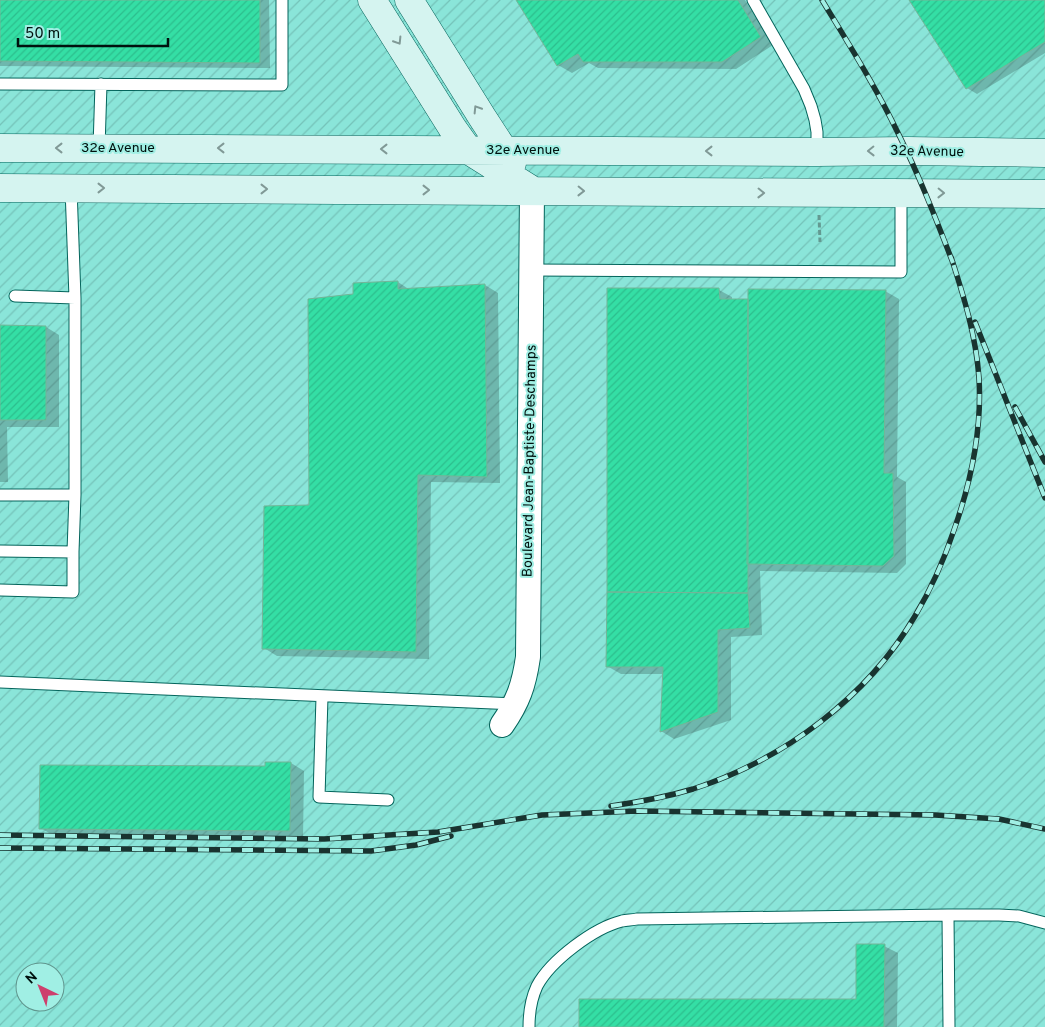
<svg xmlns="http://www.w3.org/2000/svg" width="1045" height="1027" font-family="Overpass,sans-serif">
<defs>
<pattern id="industrial-furrows" width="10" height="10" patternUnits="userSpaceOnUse" patternTransform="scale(1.25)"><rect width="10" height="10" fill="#8ae5d9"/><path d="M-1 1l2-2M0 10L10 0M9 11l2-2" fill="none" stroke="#75c3b9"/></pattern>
<pattern id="building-hatch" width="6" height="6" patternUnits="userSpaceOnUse" patternTransform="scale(1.25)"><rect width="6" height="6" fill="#34dfa5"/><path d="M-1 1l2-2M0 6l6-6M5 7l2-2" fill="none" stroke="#2cbe8d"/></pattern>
</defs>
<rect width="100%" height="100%" fill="#a0efe4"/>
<path fill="url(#industrial-furrows)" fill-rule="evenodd" d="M0,0H1045V1027H0ZM25,972H55V1002H25Z"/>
<path fill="#0003" d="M0,0H269L270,68L0,66Z
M518,0H745L773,45L736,69L598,68L589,63L572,73L558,65Z
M911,0H1045V53L977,94L967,88Z
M398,282L410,290L485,285L498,293L500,483L431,482L429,659L277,656L264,648L310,506L354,295Z
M719,290L732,297V300L885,291L899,299L897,477L906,482V564L897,573L760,571L762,635L731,637V720L674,739L661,731L664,674H621L607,666Z
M0,326L46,327L59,335V427H7L8,482H0Z
M291,763L304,771L303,838L54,836L41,828L267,767Z
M884,946L898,953L897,1027H580L857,1001Z"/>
<path fill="url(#building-hatch)" stroke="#74b598" d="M0,0H260V63L0,61Z
M516,0H738L761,37L722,62H583L578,54L557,66Z
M909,0H1045V42L966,89Z
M398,281V289L485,284L487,477L418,475L416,652L262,649L264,506L309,505L308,299L353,294V283Z
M607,288H719L720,299H748V593L607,592Z
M748,289L886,290L884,473H893L894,556L883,566L747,564Z
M0,325L46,326V420H0Z
M607,592L748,593L750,628L718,630V712L660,732L663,667H606Z
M265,762H291L290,831L39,829L40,765L265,766Z
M856,944H885L884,1027H579V999H856Z"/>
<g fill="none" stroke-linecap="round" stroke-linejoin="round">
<g stroke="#04655c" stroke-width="13">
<path id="lane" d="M753,0L804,89L811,106L815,120L817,132V152
M0,84L282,85V0
M99,148L101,84
M71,188L75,298V495L73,552
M531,270L901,272V194
M15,296L75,298
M0,495H75
M0,551L73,552V592L0,590
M0,682L515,704
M322,697L319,797L388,800
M529,1027C529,1013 531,999 537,986C551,960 594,928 622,921C627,920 632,920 637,919L948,915
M949,1027L948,915H999L1019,916L1045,923"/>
</g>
<g stroke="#04655c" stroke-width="26">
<path id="street" d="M502,725C518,702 524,685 528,657L532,191"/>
</g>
<g stroke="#04655c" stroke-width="29">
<path id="secondary" d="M372,0L453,129L468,150L532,190
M409,0L482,117L512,163
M0,148L817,152L907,151L1045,153
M0,188L1045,194"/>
</g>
<path stroke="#639a92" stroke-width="3" stroke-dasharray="5 2.5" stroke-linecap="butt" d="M819,215L820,242"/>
<use href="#lane" stroke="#fff" stroke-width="11"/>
<use href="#street" stroke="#fff" stroke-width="24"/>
<use href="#secondary" stroke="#d5f4f0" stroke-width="28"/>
<g stroke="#193430" stroke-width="5.5">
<path id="rail" d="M822,0C848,43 876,87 898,133C919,175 936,219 953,263
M975,322L1045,498
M1015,407L1045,462
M611,806C639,802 666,797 693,789C783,760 867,698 915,616C931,589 944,560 954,530C971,482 982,429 979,378C976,336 964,297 951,257
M0,835L324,839L438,832L542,815L637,811L935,815L999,819L1045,829
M0,848L371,851L416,845L451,836"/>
</g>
<use href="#rail" stroke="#a0efe4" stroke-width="4" stroke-dasharray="11" stroke-linecap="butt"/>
</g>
<defs><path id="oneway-chevron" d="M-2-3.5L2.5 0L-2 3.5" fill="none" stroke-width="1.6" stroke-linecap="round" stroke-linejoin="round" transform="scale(1.25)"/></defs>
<g stroke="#809996">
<use href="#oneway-chevron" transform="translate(398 41) rotate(58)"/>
<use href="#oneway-chevron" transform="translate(477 109) rotate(-122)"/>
<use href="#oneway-chevron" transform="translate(59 148) rotate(180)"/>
<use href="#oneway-chevron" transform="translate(221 148) rotate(-180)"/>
<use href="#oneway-chevron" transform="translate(384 149) rotate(-180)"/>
<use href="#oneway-chevron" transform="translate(709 151) rotate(-180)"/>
<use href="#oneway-chevron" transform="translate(871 151) rotate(179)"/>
<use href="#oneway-chevron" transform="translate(101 188)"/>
<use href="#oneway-chevron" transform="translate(264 189)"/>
<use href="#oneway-chevron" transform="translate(426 190)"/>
<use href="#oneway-chevron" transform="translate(581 191) rotate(1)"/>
<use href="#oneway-chevron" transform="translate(761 193) rotate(1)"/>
<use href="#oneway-chevron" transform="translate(941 193) rotate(1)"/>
</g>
<g text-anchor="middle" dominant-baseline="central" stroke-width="4" stroke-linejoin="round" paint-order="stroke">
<g font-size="14" fill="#00110e" stroke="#a0efe4">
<text x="118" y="148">32e Avenue</text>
<text x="523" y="150">32e Avenue</text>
<text transform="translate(927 152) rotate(1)">32e Avenue</text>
<text transform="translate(530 461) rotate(-89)">Boulevard Jean-Baptiste-Deschamps</text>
</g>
</g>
<g transform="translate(40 987) rotate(317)"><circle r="24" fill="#a0efe4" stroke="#60968e"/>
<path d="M0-4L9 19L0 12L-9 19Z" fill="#cd3f6d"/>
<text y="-8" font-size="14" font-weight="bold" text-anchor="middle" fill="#00110e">N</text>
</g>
<path d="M18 38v8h150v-8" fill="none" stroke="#00110e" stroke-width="2.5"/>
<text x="25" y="38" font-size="15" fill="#00110e" stroke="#a0efe4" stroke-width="4" paint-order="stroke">50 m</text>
</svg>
